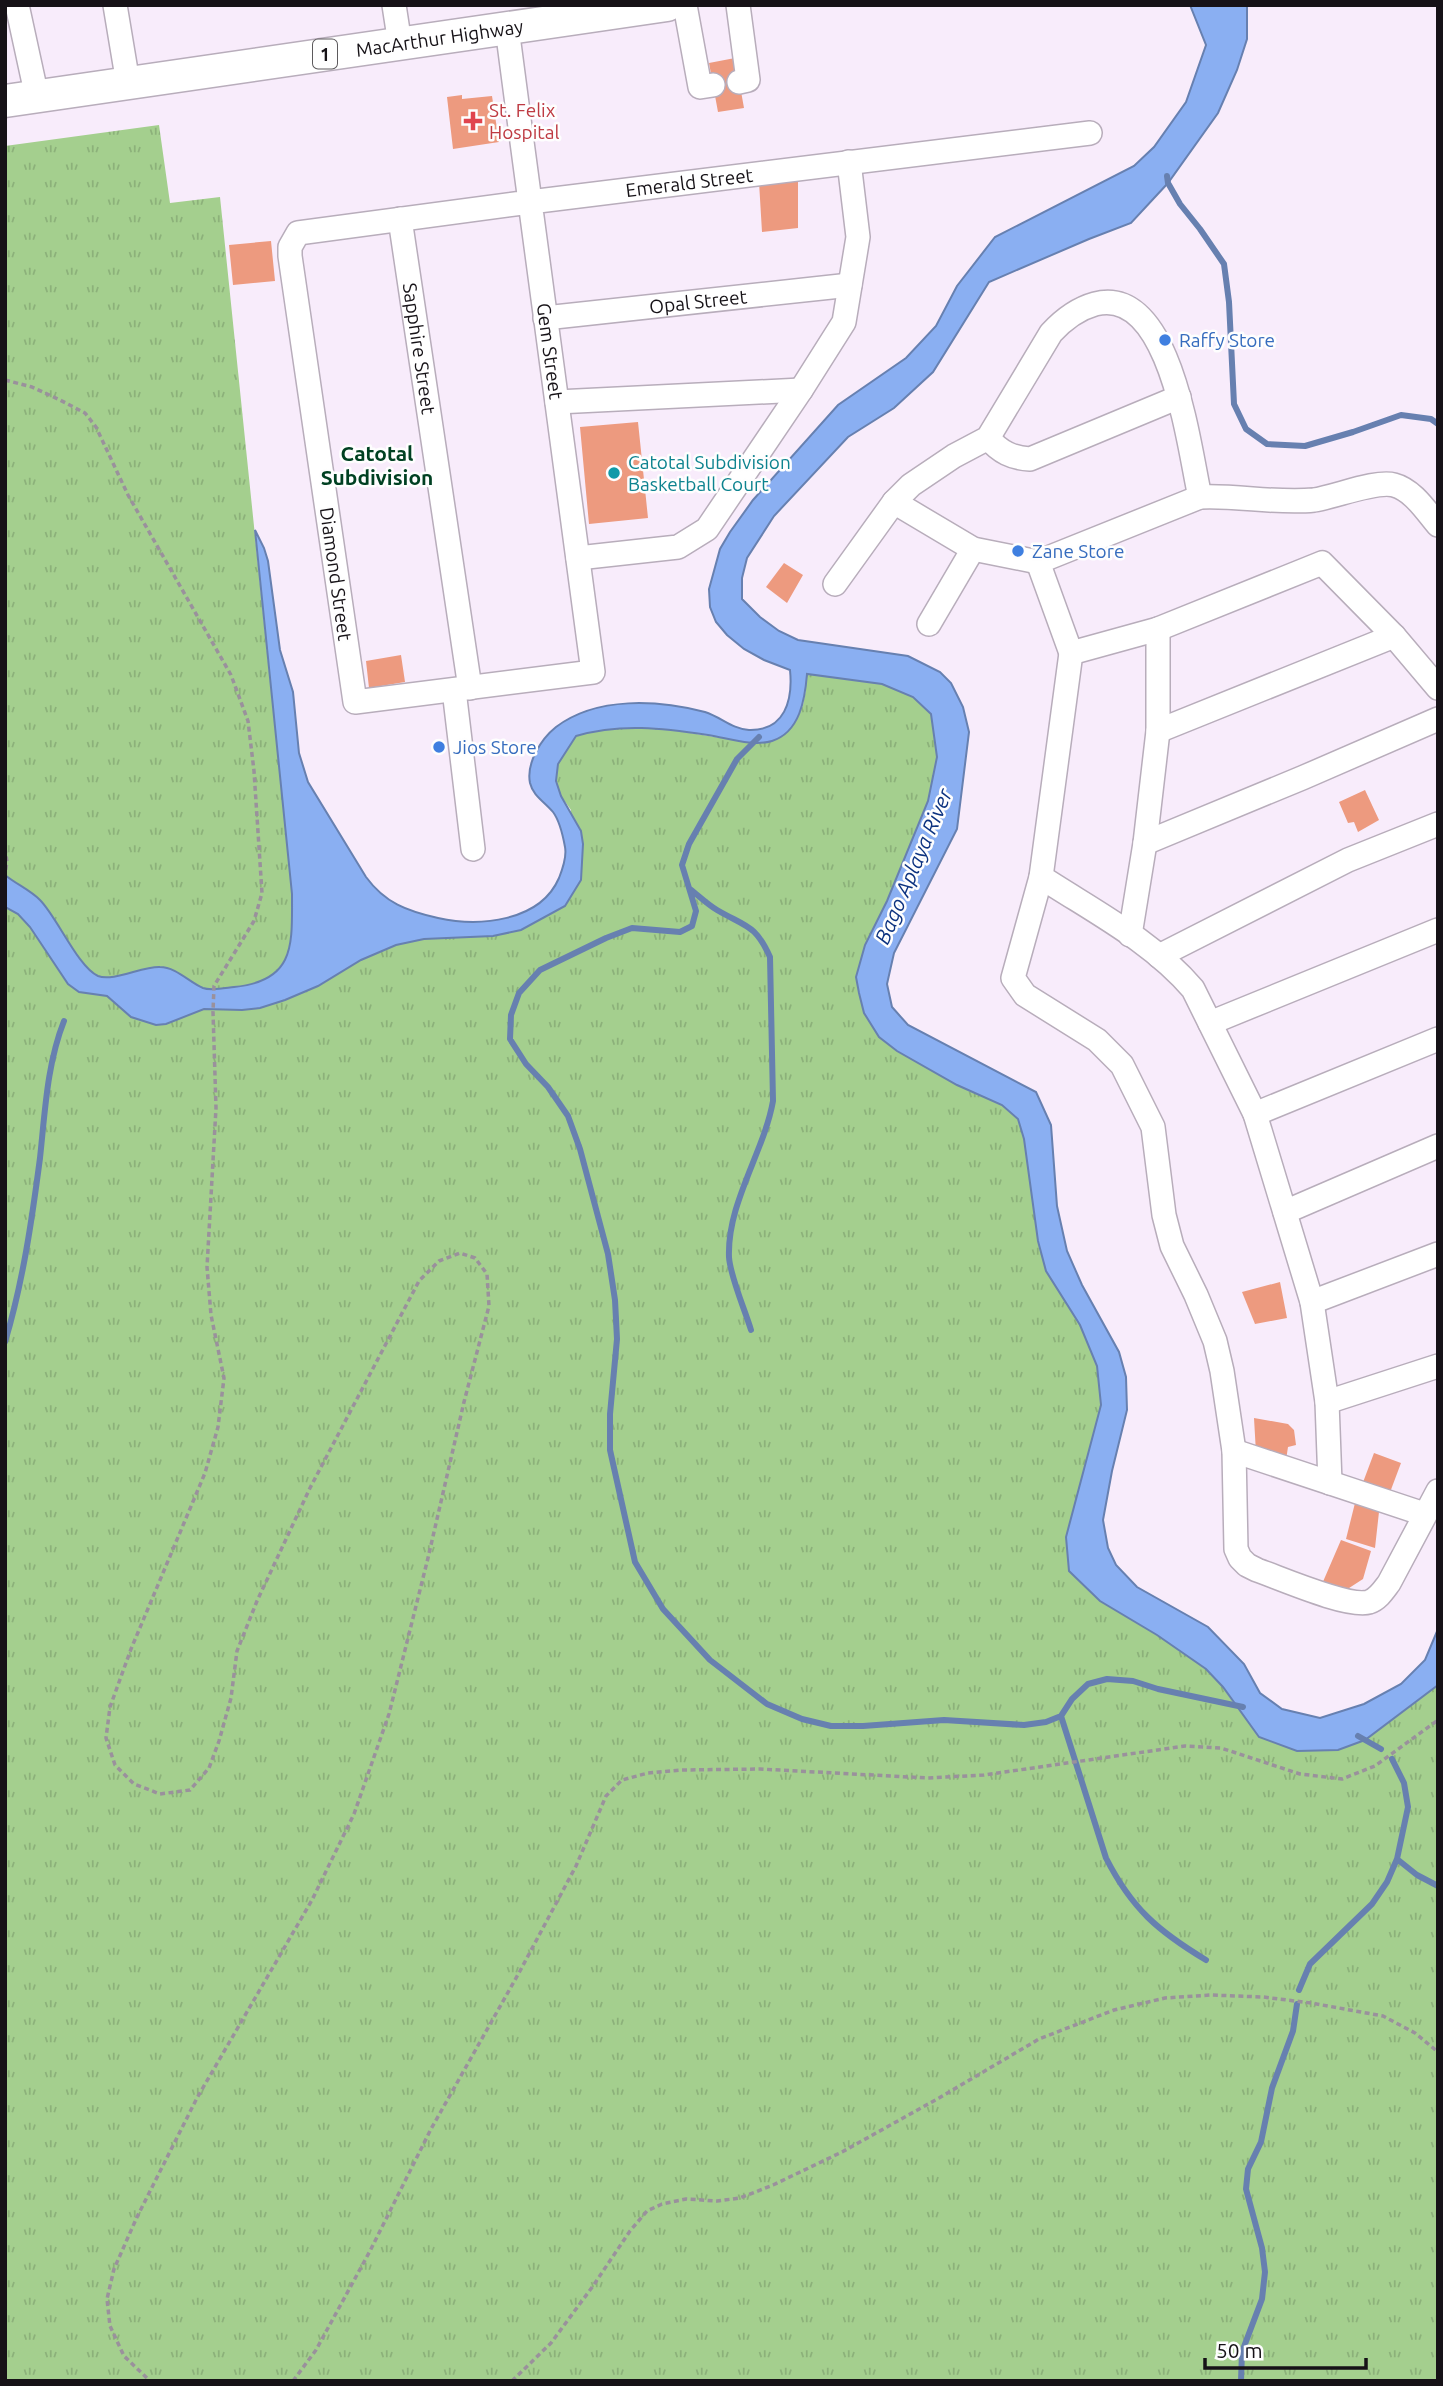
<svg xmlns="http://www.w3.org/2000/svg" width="1443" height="2386" font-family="Ubuntu,sans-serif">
<defs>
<pattern id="grass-tufts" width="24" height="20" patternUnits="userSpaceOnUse" patternTransform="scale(1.75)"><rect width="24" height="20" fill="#a4cf8e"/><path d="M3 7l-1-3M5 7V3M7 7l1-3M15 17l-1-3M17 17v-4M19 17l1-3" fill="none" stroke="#8cb17a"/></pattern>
</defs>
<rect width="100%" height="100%" fill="#f8ecfb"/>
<path fill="url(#grass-tufts)" d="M159,125L170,203L220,197L292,894C292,937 297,974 246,986L260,1008L318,986L361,960L396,945L424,939L457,937L565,906L571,810L561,796L556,781L558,764L576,736L598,729L628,727L666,729L752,743L797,719L803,705L806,689V674L882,684L913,697L931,714L937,757L928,801L887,901L865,945L856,977L859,993L864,1013L879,1037L897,1051L957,1085L1002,1105L1018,1119L1024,1139L1038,1241L1046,1271L1080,1325L1097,1366L1101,1405L1066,1537L1069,1571L1206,1669L1223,1687L1235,1705L1365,1740L1438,1685V2381H5V146Z"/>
<path fill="#8aaff2" stroke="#6780b0" stroke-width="2" d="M1190,5H1247V39L1237,70L1218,113L1168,183L1131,223L1089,239L989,282L933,372L894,408L848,437L774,516L747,558L742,578V599L760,617L779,631L798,640L908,656L940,672L951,683L963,707L969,732L957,829L894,953L887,984L892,1007L908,1025L1036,1092L1051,1125L1057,1206L1067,1251L1082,1285L1119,1352L1126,1377L1127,1410L1112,1471L1103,1520L1108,1548L1116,1565L1137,1587L1208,1627L1244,1664L1260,1693L1282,1709L1320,1718L1364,1704L1401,1684L1425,1660L1438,1629V1685L1365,1740L1338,1750L1297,1751L1259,1737L1223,1687L1206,1669L1157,1635L1100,1601L1069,1571L1066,1537L1101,1405L1097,1366L1080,1325L1046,1271L1038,1241L1024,1139L1018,1119L1002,1105L957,1085L897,1051L879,1037L864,1013L859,993L856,977L865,945L887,901L928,801L937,757L931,714L913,697L882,684L807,674C805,699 800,732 772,741C752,747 728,738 708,735C663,728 620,723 576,736L558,764L556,781L561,796L581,831L583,844L581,880L565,906L521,930L493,936L424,939L396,945L361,960L318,986L285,1000L260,1008L242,1010L204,1009L166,1024L156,1025L131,1017L107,996L79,992L68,984L30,927L18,914L5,907V875C16,884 30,890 40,900C57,917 78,967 98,976C113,982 143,966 160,967C176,967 189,982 203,988C211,991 225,988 234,987C296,981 292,944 292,894L255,530L264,548L268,561L280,650L293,692L299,753L308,782L366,877C385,903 407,911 438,918C479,927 540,922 559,878C563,868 567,857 565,847C563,836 559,820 553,812C545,802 533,796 530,783C526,763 541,739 556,727C597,696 658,700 705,712C721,717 732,729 749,730C785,731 793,700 790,670L764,660L744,649L727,635L716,622L710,607L709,589L720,549L730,532L753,500L838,405L906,358L936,326L957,286L995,237L1134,166L1154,147L1186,102L1206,45Z"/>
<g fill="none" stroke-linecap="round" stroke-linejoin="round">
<path stroke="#6780b0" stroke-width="6" d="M1167,176L1168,183L1180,204L1200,229L1224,264L1229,302L1234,404L1246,429L1267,444L1305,446L1353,432L1401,415L1431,419L1438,424
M759,737L737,759L689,844L682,865L696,911L692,926L680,932L632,928L606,938L540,970L519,993L511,1015L510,1039L526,1064L548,1087L568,1116L580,1149L608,1254L615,1300L617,1339L610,1414V1450L635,1562L663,1609L710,1660L767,1704L802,1719L831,1726H863L944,1720L1024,1725L1046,1722L1061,1716L1072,1699L1088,1684L1107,1679L1133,1681L1158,1689L1243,1707
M690,889C699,896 707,904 717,910C746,927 755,924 770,957L773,1101C764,1152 727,1203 729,1257C730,1276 745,1310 751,1330
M5,1342C23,1282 32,1219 40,1158C45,1112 47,1064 64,1021
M1061,1716L1106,1858C1132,1909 1158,1931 1206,1960
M1358,1736L1381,1749
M1397,1859L1417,1875L1438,1886
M1299,1990L1310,1964L1372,1904L1387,1882L1397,1859L1408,1807L1404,1783L1392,1759
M1241,2381L1242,2352L1262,2299L1265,2272L1262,2248L1246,2189L1248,2169L1261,2142L1272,2088L1293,2031L1297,2004"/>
</g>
<path fill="#ed9a7f" d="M735,58L744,108L718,112L709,63Z
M462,95V99L492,96L499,142L453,149L447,97Z
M798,176V228L762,232L759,182Z
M271,241L275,281L233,285L229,245Z
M638,422L648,518L589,524L580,427Z
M784,563L803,575L787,603L766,587Z
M401,655L405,682L369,688L366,661Z
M1365,790L1379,820L1358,832L1354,822L1348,823L1339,802Z
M1280,1282L1287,1318L1255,1324L1242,1292Z
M1254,1418L1288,1424L1294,1430L1296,1445L1288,1447L1286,1460L1256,1453Z
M1374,1453L1401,1463L1389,1495L1362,1485Z
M1355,1503L1379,1512L1375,1548L1346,1539Z
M1341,1540L1371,1551L1363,1579L1346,1590L1322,1584Z"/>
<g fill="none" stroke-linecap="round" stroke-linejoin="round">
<g stroke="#b8adbb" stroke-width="26">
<g id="minor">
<path d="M17,5L37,97"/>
<path d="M115,5L128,83"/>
<path d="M394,5L400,44"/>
<path d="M685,5L700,87L713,85"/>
<path d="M738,5L748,80L739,82"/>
<path id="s1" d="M507,28C535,243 565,458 593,672L355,702L290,256V247L298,233L530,202L1090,133"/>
<path id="s2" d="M400,219L470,688"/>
<path id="s3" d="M545,318L850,285"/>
<path d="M557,402L801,390"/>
<path d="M988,438C1000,452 1012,458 1030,459L1179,397"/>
<path d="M894,502L973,549L1038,562L1200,497C1238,495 1276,504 1314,500C1335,497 1376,480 1394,485C1413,490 1426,511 1438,525"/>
<path d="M578,558L678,547L707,529L801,390L844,322L858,237L849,162"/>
<path d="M1038,562L1071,653"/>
<path d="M835,584L894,502L911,485L954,456L988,438L1051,333C1063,320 1077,309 1095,304C1171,284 1189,449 1200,497"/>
<path d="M929,624L973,549"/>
<path d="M454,690L473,849"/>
<path d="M1158,731L1394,636"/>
<path d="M1145,843L1302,778L1438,719"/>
<path d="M1041,877L1013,978L1025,995L1097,1040L1122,1065L1153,1127L1164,1215L1172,1246L1196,1295L1215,1341L1222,1371L1234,1451L1236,1549L1240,1558L1247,1565L1257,1570C1280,1578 1348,1608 1369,1602C1378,1599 1383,1591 1389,1583L1438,1491"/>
<path d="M1130,935L1145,843L1158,731V629"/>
<path d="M1159,956L1348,860L1438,824"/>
<path d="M1210,1023L1438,930"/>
<path d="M1255,1114L1438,1039"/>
<path d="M1285,1212L1438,1146"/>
<path d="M1312,1302L1438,1254"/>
<path d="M1327,1402L1438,1366"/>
<path d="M1234,1451L1424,1514"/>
<path d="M1330,1483L1327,1402L1312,1302L1255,1114L1193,989C1152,941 1093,911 1041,877L1071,653L1158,629L1322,563L1394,636L1438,688"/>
</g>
</g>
<g stroke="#b8adbb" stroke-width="35">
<g id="highway">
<path id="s4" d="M5,101L667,5"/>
</g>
</g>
<path stroke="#9a919c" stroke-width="3.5" stroke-dasharray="5 3.5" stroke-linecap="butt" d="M5,380L32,387L60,400L85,413L96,427L128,495L231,675L248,721L254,771L262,893L254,921L214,986L213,1012L216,1108L207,1267L211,1315L224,1378L218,1427L205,1473L131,1649L110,1707L106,1738L115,1765L134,1784L160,1794L190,1790L209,1768L219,1741L231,1698L237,1651L257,1601L310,1488L419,1281L439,1261L460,1253L475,1258L487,1274L489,1306L464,1402L428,1558L389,1714L354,1814L312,1900L197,2098L137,2217L114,2269L107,2299L110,2326L124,2356L150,2381
M5,848L7,862L5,874
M293,2381L316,2350L370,2251L431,2129L520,1971L576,1866L606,1796L622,1780L648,1773L681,1770L760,1769L928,1778L984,1775L1185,1746L1221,1748L1300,1774L1342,1779L1375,1766L1438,1720
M512,2381L551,2343L593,2286L630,2231L647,2211L662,2204L686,2199L717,2201L740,2198L773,2185L842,2152L939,2098L1039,2039L1114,2010L1165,1998L1211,1995L1263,1997L1311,2003L1383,2016L1415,2033L1438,2052"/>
<use href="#minor" stroke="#fff" stroke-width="23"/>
<use href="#highway" stroke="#fff" stroke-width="32"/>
</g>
<path fill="#e0444e" stroke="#fefefe" stroke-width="2.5" d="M469.5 110.5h7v7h7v7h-7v7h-7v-7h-7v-7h7z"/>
<g fill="#3f7fe0" stroke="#fefefe" stroke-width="2.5">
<circle cx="1165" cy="340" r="7"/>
<circle cx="1018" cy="551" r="7"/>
<circle cx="439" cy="747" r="7"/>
</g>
<circle fill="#0f9aa8" stroke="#fefefe" stroke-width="2.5" cx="614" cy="473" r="7"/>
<g text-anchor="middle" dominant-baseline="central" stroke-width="5" stroke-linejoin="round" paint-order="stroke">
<rect fill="#fefefe" stroke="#5c595c" stroke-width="2" x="313" y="39.5" width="24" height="29" rx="5"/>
<g font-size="18" font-weight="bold" fill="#161217">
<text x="325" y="54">1</text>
</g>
<g font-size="19" fill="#161217" stroke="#fefefe">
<text stroke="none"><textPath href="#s4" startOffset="439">MacArthur Highway</textPath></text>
<text stroke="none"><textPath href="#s1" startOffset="1760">Emerald Street</textPath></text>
<text stroke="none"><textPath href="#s3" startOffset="154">Opal Street</textPath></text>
<text stroke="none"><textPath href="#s2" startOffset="131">Sapphire Street</textPath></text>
<text stroke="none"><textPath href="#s1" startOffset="326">Gem Street</textPath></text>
<text transform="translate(336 574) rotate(82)">Diamond Street</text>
</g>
<g font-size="19" fill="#be3a42" stroke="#fefefe" text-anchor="start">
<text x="489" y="110">St. Felix<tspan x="489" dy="22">Hospital</tspan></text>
</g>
<g font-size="19" fill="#366cbe" stroke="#fefefe" text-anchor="start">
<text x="1179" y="340">Raffy Store</text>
<text x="1032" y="551">Zane Store</text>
<text x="453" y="747">Jios Store</text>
</g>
<g font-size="19" fill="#0d838f" stroke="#fefefe" text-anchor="start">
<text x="628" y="462">Catotal Subdivision<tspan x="628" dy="22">Basketball Court</tspan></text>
</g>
<g font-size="21" font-weight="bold" fill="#004022" stroke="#fefefe">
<text x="377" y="453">Catotal<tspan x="377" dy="24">Subdivision</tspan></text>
</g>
<g font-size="21" font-style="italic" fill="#0d3380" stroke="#fefefe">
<text transform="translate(913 866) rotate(-67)">Bago Aplaya River</text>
</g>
</g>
<rect width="1443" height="2386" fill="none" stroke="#161217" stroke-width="14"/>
<path d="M1205 2358v10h161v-10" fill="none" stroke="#161217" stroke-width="3.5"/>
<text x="1216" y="2358" font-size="21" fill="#161217" stroke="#fefefe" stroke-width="5" paint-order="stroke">50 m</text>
</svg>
